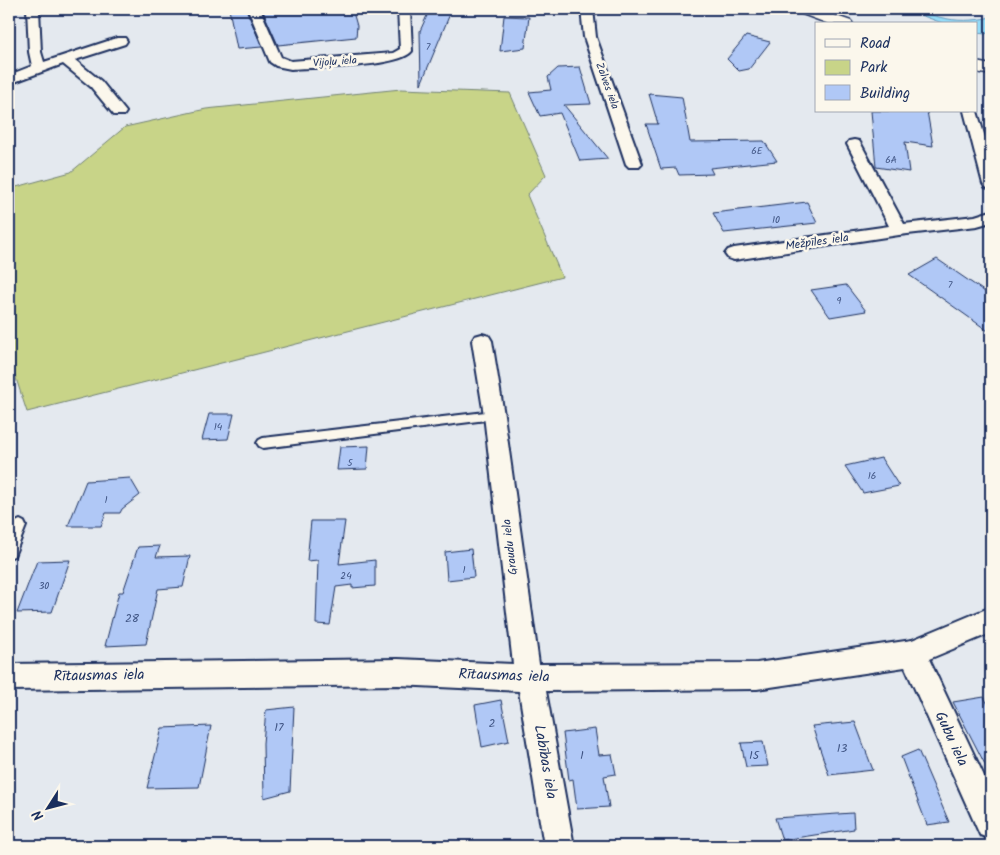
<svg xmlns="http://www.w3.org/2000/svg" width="1000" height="855" font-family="Kalam,sans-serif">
<rect width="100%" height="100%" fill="#e4e9ef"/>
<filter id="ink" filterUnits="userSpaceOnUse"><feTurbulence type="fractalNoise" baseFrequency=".02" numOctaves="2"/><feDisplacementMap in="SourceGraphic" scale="10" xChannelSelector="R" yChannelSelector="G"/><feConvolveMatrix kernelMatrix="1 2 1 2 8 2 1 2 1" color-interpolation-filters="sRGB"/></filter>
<g filter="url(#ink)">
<path fill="#c8d488" stroke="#728273" d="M401,89L510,93L546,175L527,195L562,277L27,412L9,357V189L71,172L125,127L206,109Z"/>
<path fill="#95dbf7" stroke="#6496ba" d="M904,9C917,9 927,14 939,17C957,22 974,21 991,17V29L986,34L976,33V24H945Z"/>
<path fill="#b0c8f6" stroke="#1b2f5e" d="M229,9H246L262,47L237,49Z
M262,9H311L313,12L320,11L321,14L345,11V13L353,12L357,26L356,37L278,45Z
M430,9H452L421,84L420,31Z
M504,16L529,17L525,48L500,51Z
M746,36L770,42L749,69L739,71L727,59Z
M580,67L591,104L564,105L608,159L580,161L560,113L540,116L529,92L551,90L548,77L558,68Z
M649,94L682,97L690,142L764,141L777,161L710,168L713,174L679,175L676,168L661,169L646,124H658Z
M871,111H927L933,146L905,142L909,172L876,167Z
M807,202L817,223L724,233L713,213Z
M937,259L991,296V333L909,275Z
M846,285L866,311L830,317L811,290Z
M209,414H234L228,439L202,440Z
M369,446L367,469L337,470L340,447Z
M881,458L899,486L863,493L845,466Z
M130,478L140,495L122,509L120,513H106L101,526H68L86,481Z
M311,521H345L339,564L375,560V586L352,588V585L336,587L330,625L316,624L318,560L307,561Z
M160,546L156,557L190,556L183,587L158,589L146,644L105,646L119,592H123L138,547Z
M471,549L474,577L447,580L445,552Z
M70,560L52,612L17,613L37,561Z
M984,697L991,710V776L953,702Z
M501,700L509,741L482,747L475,705Z
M294,707L290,791L264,798L263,743L266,710Z
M855,722L873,770L829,775L812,726Z
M211,726L199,787L147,788L162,728Z
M595,729L599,755L612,754L616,774L604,776L609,807L577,809L573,779L569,780L563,733Z
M763,742L768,766L746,767L741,743Z
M918,750L949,822L927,825L901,757Z
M853,813L854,829L782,840L775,818Z"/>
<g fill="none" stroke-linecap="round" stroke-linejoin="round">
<g stroke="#1b2f5e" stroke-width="4">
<path id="service" d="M494,411L498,412L500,415L498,418L494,419L263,448L259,446L257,443L259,440L263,438Z
M20,520L24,522L26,526L14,556L9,558V538L16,522Z"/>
</g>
<g stroke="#1b2f5e" stroke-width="4">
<path id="minor" d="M27,9H39L41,52L44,62L117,38H125L127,41L125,44L75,60L101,81L126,112L124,115H114L91,87L63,64L9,84V75L32,66L29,52Z
M248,9H260L281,57L291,61L393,53L400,49L398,9H410L412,51C399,68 315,67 291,69L276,66L270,62Z
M581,9H593L596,37L642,164L639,167H629L626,164L584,37Z
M976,108L991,157V189L985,187L983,184L964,111H976Z
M854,140L859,141L861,144L904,224L975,216L991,211V222L977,226L899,235L734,260L728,258L725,254L728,250L734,248L889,226L847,144L849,141Z
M482,334L489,336L492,341L504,415L539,664L757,663L912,640L991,607V633L929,659L991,791V839L980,835L905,667L757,689L546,691L574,846H544L519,691L398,685L9,690V664L398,659L513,664L484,415L472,341L475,336Z"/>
</g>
<g stroke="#1b2f5e" stroke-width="3">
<path id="tertiary" d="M794,9H816L851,21L853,24H829L797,12Z
M976,62L991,65V75L976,72Z"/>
</g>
<use href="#service" fill="#fbf7ec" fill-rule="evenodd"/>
<use href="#minor" fill="#fbf7ec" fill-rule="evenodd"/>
<use href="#tertiary" fill="#fbf7ec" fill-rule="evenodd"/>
</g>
</g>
<g text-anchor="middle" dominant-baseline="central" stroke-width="5" stroke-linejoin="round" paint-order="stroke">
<g font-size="10" fill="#405584">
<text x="428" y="47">7</text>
<text x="757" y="151">6E</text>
<text x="891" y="160">6A</text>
<text x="776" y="220">10</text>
<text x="950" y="285">7</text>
<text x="839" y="301">9</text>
<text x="218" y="427">14</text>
<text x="350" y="463">5</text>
<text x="872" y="476">16</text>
<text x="106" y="500">1</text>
<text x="464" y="570">1</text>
<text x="346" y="576">24</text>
<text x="44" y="586">30</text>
</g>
<g font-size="11" fill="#1b2f5e" stroke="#fbf7ec">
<text transform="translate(335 62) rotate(-4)">Vijoļu iela</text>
<text transform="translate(607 86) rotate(70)">Zalves iela</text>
</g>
<g font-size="12" fill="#1b2f5e" stroke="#fbf7ec">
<text transform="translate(817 242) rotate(-8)">Mežpīles iela</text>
<text transform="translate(510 547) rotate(-97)">Graudu iela</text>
</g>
<g font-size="12" fill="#405584">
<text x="132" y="618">28</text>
<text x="492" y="723">2</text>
<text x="279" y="727">17</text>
<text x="842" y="748">13</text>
<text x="582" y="755">1</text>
<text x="754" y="755">15</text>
</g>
<g font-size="15" fill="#1b2f5e" stroke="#fbf7ec">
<text transform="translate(99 676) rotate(-1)">Rītausmas iela</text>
<text transform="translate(504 676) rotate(2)">Rītausmas iela</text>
<text transform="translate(951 739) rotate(65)">Gubu iela</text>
<text transform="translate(545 762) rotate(80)">Labības iela</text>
</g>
</g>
<rect width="1000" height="855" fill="none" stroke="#fbf7ec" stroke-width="30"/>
<rect x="15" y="15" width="970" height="825" fill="none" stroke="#1b2f5e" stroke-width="2" filter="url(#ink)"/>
<rect x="815" y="22" width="162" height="90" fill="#fbf7ec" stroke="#a1a7b3"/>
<rect x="825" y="39" width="25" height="8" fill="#fbf7ec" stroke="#a1a7b3"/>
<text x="860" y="48" font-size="15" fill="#1b2f5e">Road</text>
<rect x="825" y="60" width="25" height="15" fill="#c8d488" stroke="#a1a7b3"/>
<text x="860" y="72" font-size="15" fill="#1b2f5e">Park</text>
<rect x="825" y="85" width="25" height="15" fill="#b0c8f6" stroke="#a1a7b3"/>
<text x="860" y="98" font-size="15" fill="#1b2f5e">Building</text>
<g transform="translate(48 808) rotate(234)" stroke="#fbf7ec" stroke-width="4" paint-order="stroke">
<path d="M0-4L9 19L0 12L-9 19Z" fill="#1b2f5e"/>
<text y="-8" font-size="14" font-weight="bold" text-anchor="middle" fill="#1b2f5e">N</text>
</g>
</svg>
